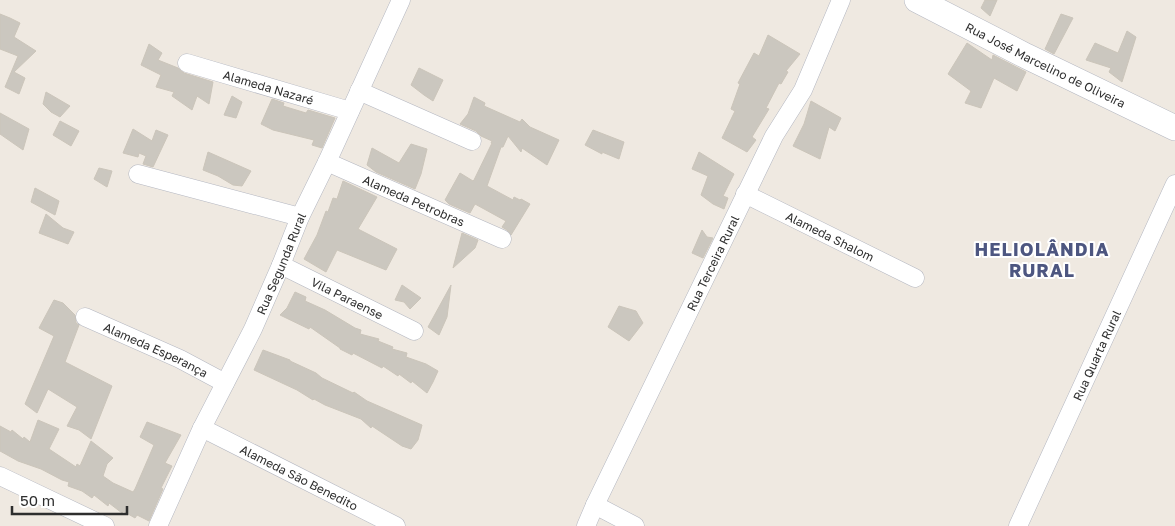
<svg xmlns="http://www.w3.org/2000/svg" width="1175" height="526" font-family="'Golos Text',sans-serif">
<rect width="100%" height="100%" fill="#efe9e1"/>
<path fill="#cbc7bf" stroke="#cbc5ba" d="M985,0H997L990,16L981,8Z
M0,14L10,18L20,23L14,37L36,51L14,72L25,78L19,94L5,87L18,56L0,49Z
M1061,14L1073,18L1054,54L1045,49Z
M1127,31L1136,37L1122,82L1109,72L1111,68L1086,60L1095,43L1118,53Z
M768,35L800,54L786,71L788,72L781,84L779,83L766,108L769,109L752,137L756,140L747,152L722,138L735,111L731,109L740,84L738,83L754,53L759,56Z
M967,43L992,60L993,55L1026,72L1017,91L994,78L981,108L965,103L971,91L948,74Z
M149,44L162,53L158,60L178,68L184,73L213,82L209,104L197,96L192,110L172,96L174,92L156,87L161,75L141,65Z
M419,68L443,80L433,101L424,95L411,85Z
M46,92L70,106L60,117L51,112L43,104Z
M232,96L242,102L236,118L224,115Z
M474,97L485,103L484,106L520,122L522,119L530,127L559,140L547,165L522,148L521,152L508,136L503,147H501L487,186L513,200L514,197L520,200L521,199L530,204L511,235L507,230L502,227L506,221L475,204L470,213L449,204L445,200L460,173L473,181L474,180L492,143H491L492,141L481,136L476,131L460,124L468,114Z
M272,99L284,103L283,106L306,113L308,110L335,118L322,148L312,145L314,140L273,130L261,124Z
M811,101L841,118L835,131L829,127L820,159L793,146L804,124Z
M0,113L29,129L23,150L0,134Z
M60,121L79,131L71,146L53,135Z
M133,129L152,141L156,130L168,135L153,167L143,164L146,156L139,153L138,157L123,153Z
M593,130L624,142L619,159L602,152V154L585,145Z
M411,144L427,149L421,174L415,189L376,172L367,165L372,148L399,163Z
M208,152L251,171L242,186L233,185L218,176L203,170Z
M699,152L734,174L723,196L728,198L724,209L713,204L701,195L708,176L692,169Z
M99,168L112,171L107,187L94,179Z
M343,181L377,197L358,229L397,249L386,270L337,250L326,272L304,259L317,235L326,211L328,212L333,198L337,199Z
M35,188L59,201L55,215L31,202Z
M46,214L63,228L74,232L68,244L39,233Z
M702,230L707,237L713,238L703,258L692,253Z
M462,233L478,240L475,248L453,268Z
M402,285L421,298L410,309L404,302L395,300Z
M451,285L447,317L439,335L428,327Z
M295,292L306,297L305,301L325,310L355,328L361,330L360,334L379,339L378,341L393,347L392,349L407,353L406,357L426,364L438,371L433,382L427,393L412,381L411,383L399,374L398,376L383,366L382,368L353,353L352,355L340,349V348L310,327L309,329L280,315L287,308Z
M54,300L63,303L75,315L76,323L79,325L65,362L112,386L91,439L79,430L67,426L77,407L48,389L37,413L25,404L54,336L39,328Z
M619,306L636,311L643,323L629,341L608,327Z
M263,350L290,360V361L316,373L322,378L353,393L354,392L367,401L422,425L418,440L411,449L402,446L372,426L371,428L361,419L325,405L314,399L313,400L297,390L254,370Z
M38,420L59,429L49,449L76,467L77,464L80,466L91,441L113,458L107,464L103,476L113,483L133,492L135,489L154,445L140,437L147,422L181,435L165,463L172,466L161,488L163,489L149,521L137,515L135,518L123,511L122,513L109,503L108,506L94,495L92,498L82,491L68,486L69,482L62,480L41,469L18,461L0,451V426L11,432L12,430L23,439L24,437L30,442Z"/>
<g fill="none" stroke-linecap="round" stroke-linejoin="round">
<g stroke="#b4b7c1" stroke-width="19">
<g id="street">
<path id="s1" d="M187,63L350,111"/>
<path d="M359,91L472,141"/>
<path id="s2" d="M327,162L502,239"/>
<path d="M138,174L300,217"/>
<path id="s3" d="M745,194L915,278"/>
<path id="s4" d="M281,265L414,331"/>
<path id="s5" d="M85,317L180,359L225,383"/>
<path id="s6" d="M202,428L396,526"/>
<path d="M0,476L105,526"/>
<path d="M595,505L635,526"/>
<path id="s7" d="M158,526L202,428L253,329L281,265L300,217L327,162L401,0"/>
<path id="s8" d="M586,526L595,505L774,136L803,90L841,0"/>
<path id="s9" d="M1018,526L1175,184"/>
</g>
</g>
<g stroke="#b4b7c1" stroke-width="26">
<g id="secondary">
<path id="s10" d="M917,0L1026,56L1175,128"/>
</g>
</g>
<use href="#street" stroke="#fff" stroke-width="18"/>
<use href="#secondary" stroke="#fff" stroke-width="25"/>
</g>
<g text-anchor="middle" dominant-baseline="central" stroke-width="4" stroke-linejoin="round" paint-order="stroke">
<g font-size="12" fill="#2e2e2e" stroke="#fff">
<text stroke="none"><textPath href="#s10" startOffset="144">Rua José Marcelino de Oliveira</textPath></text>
<text stroke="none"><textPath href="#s1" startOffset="85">Alameda Nazaré</textPath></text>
<text stroke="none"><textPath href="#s2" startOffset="95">Alameda Petrobras</textPath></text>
<text stroke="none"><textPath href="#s3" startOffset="95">Alameda Shalom</textPath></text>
<text stroke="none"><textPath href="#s8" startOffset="292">Rua Terceira Rural</textPath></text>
<text stroke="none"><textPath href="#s7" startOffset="290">Rua Segunda Rural</textPath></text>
<text stroke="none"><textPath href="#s4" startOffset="74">Vila Paraense</textPath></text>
<text stroke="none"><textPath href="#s5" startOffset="78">Alameda Esperança</textPath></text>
<text stroke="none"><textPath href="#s9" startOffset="188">Rua Quarta Rural</textPath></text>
<text stroke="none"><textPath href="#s6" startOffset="109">Alameda São Benedito</textPath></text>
</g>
<g font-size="18" font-weight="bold" letter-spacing="1" fill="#4d5680" stroke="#fff">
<text x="1042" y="249">HELIOLÂNDIA<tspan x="1042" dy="21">RURAL</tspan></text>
</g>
</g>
<path d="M12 506v8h115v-8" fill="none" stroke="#2e2e2e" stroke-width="2.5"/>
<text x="20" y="506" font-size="15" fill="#2e2e2e" stroke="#ffffff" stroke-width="4" paint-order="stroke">50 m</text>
</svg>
